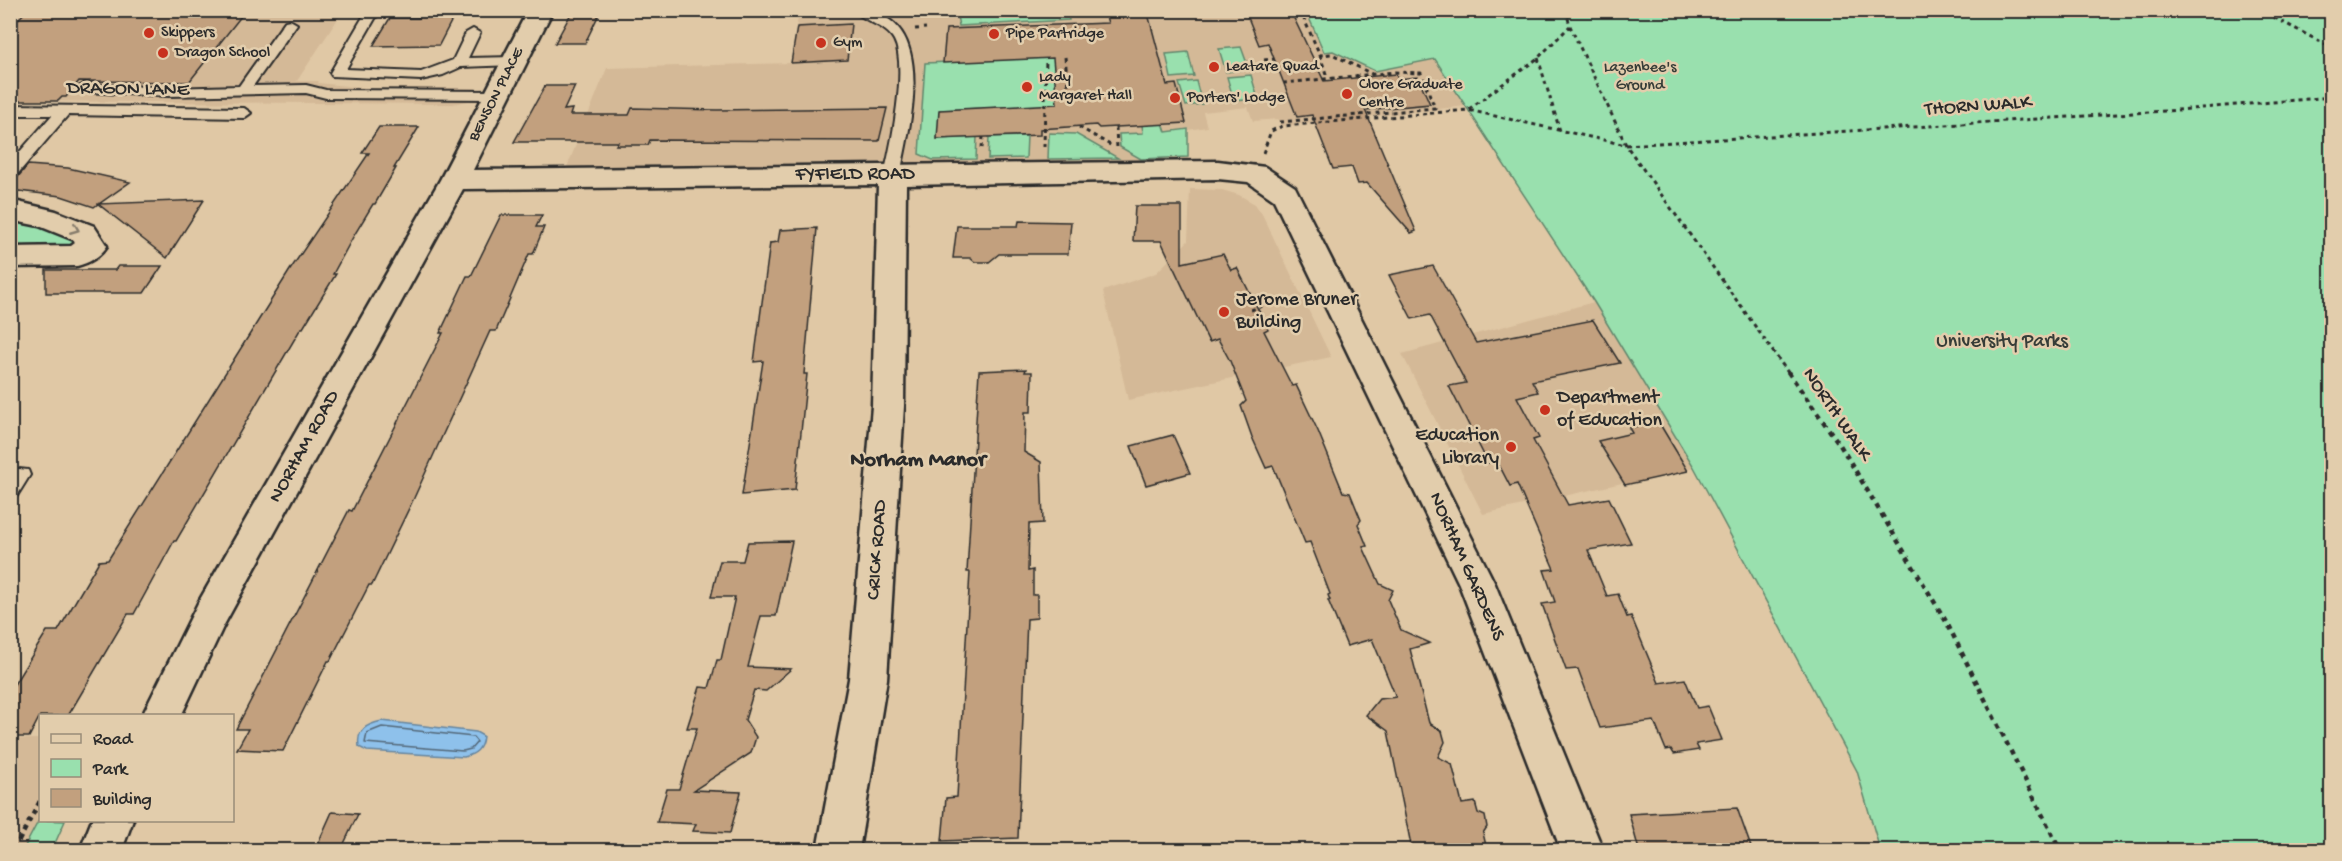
<svg xmlns="http://www.w3.org/2000/svg" width="2342" height="861" font-family="'Gochi Hand',sans-serif">
<rect width="100%" height="100%" fill="#e0c8a5"/>
<filter id="ink" filterUnits="userSpaceOnUse"><feTurbulence type="fractalNoise" baseFrequency=".0167" numOctaves="2"/><feDisplacementMap in="SourceGraphic" scale="12" xChannelSelector="R" yChannelSelector="G"/><feConvolveMatrix kernelMatrix="1 2 1 2 8 2 1 2 1" color-interpolation-filters="sRGB"/></filter>
<g filter="url(#ink)">
<path fill="#d4b997" d="M11,10L343,11L297,81H319L318,83L365,88H476L468,101L453,104L11,101Z
M799,11H1410L1435,59L1466,106L1283,126L1278,119L1253,121L1248,107L1203,112L1207,127L1188,130V171L563,177L607,68L791,63Z
M1190,189L1222,190L1239,195L1255,204L1262,214L1331,357L1128,400L1103,291L1156,273L1188,241Z
M1594,302L1694,467L1483,514L1402,354Z
M11,739H40V820L65,821L52,850H11Z"/>
<path fill="#99e0ae" stroke="#62866c" stroke-width="1.5" d="M956,11H1067L1069,20L959,26Z
M1306,11H2331V850H1880L1857,771L1694,467L1594,302L1435,59L1375,71L1333,51L1324,52Z
M1241,47L1249,69L1226,72L1219,49Z
M1188,52L1194,76L1171,78L1166,54Z
M1090,56L1092,93L1056,95L1057,105L940,110L937,139L977,137L976,159L933,160L919,154L925,63Z
M1251,75L1258,99L1234,101L1227,77Z
M1196,81L1202,104L1186,106L1179,83Z
M1163,123L1166,132L1188,129V157L1141,159L1120,147L1119,134L1143,133L1142,125Z
M1049,133L1076,134L1118,158L1048,159Z
M1027,136L1026,158L988,159L989,137Z
M10,215L21,217L77,241L63,251H11Z
M40,818V820L65,821L52,850H23Z"/>
<path fill="#8ec1eb" stroke="#66859e" stroke-width="1.5" d="M382,721L476,732L483,736C482,749 476,754 464,757L367,751L359,747C356,730 367,724 382,721Z"/>
<g fill="none" stroke-linecap="round" stroke-linejoin="round">
<path stroke="#536778" stroke-width="1.5" d="M382,727L473,737L477,742L471,749L463,751L365,743L367,733Z"/>
</g>
<path fill="#c2a07e" stroke="#2b2b2b" stroke-width="1.5" d="M27,10H246L189,82L79,81L66,97H62L58,101H10V28Z
M423,10H457L439,45L373,46L390,18H419Z
M573,10H601L585,43H555Z
M1104,10H1147L1167,85L1176,84L1186,123L1099,128L1096,125L1040,129V135L937,139L939,110L1057,104L1053,58L943,63L946,29L1108,23Z
M1245,10H1290L1324,81L1396,74L1398,79L1418,77L1430,104L1365,110L1416,231L1411,233L1367,183L1358,184L1352,167L1333,169L1312,115L1297,117L1268,43L1259,45Z
M851,24L847,60L791,63L797,27Z
M545,86H575L564,110L572,109L570,115H629L632,108L717,110L887,108L879,141L650,140L648,145H616L618,142H514Z
M379,127H419L394,168H396L375,204H373L353,237L333,274H336L303,328H301L176,541H174L134,614H128L68,716H40L29,737H10V691L47,631H58L99,561L108,560L290,270L369,153H362Z
M28,165L68,168L130,182L99,204L204,200L167,258L98,204L94,207L61,196L10,190V180L17,178Z
M1135,206H1182V263L1223,254L1231,270L1237,268L1268,329L1264,331L1292,386L1296,385L1318,431L1343,492L1350,493L1361,520L1358,524L1367,546L1363,547L1380,584L1393,590L1388,600L1401,630L1430,643L1410,649L1429,723L1442,731L1445,742L1438,757L1452,764L1462,804L1475,802L1478,813L1485,816L1487,827L1483,833L1487,850H1412L1388,731L1366,715L1379,699L1396,697L1372,639L1347,646L1328,600H1330L1328,595L1330,594L1310,542L1305,543L1273,466L1266,468L1252,437L1241,406L1246,401L1230,361L1218,339L1209,342L1161,241H1133Z
M501,215H542L536,227H544L533,254H529L496,331H490L414,498L372,585H369L330,661H328L283,751L237,749L248,729H236L349,510L352,511L443,333H440L467,276H471Z
M1019,221L1071,222L1068,254H999L989,262H975L970,258H953L957,226H1018Z
M817,228L804,374H807L795,490L742,495L763,361L754,362L770,243L778,242L780,230Z
M118,266H162L144,293H46V270H115Z
M1433,266L1476,343L1593,320L1620,363L1532,381L1538,392L1517,397L1539,438L1533,440L1568,505L1609,498L1631,543L1588,550L1607,596L1618,594L1627,617L1631,616L1659,683L1685,679L1697,708L1708,706L1722,740L1696,744L1699,750L1674,754L1671,749L1666,750L1654,721L1600,728L1578,669L1566,670L1542,604L1555,602L1544,570L1554,569L1517,484L1510,486L1497,461L1488,463L1449,386L1466,383L1430,315L1412,319L1389,275Z
M1026,369L1025,372H1032L1031,412H1025L1024,452L1041,462L1043,523L1029,524L1028,571L1033,570V595H1037V618L1027,619L1018,838L942,841L946,798L957,797L970,572H967L979,371Z
M1658,421L1688,471L1625,485L1598,441L1632,433L1629,428Z
M1173,435L1190,473L1146,485L1131,446Z
M792,541L776,616H761L748,667L791,669L766,691L754,690L745,720L756,737L751,753L694,790L741,792L730,833L693,831L696,824L657,822L667,789H679L697,728H687L700,687L709,688L717,660H721L735,597H711L720,561H743L748,542Z
M1737,808L1752,850H1639L1629,814Z
M332,812L358,814L341,850H315Z"/>
<g fill="none" stroke-linecap="round" stroke-linejoin="round">
<g stroke="#2b2b2b" stroke-width="4">
<path id="lane" d="M367,10H380L346,69L421,72L453,60L466,33L473,29L480,33L468,58L514,57L521,61L514,65L461,67L443,75L421,80L332,76L330,73Z
M853,10C940,10 911,121 900,175L892,180L884,175C891,146 908,66 894,40C886,25 864,22 853,10Z
M290,20L297,24L253,86L306,85L326,90L496,91L503,95L496,99L326,98L306,93L169,96L84,92L77,88L84,84L169,88L239,86L285,21Z
M10,105L244,108L251,113L244,118L68,115L15,177L10,178V163L52,115H10Z
M10,468L28,470L30,475L17,496L10,498Z"/>
</g>
<g stroke="#2b2b2b" stroke-width="5">
<path id="street" d="M528,10H553L473,170L1218,161L1265,167L1295,187L1495,584L1603,850H1561L1459,584L1274,200L1248,182L1218,179L906,185L904,406L887,679L859,850H817L849,679L872,406L878,185L463,189L224,625L181,716H142L198,603L440,180Z
M10,200L56,211L94,226L107,246C100,257 89,263 77,266L10,267V247L71,246L75,243L74,240L39,226L10,220Z
M92,820H133L122,850H80Z"/>
</g>
<path stroke="#2b2b2b" stroke-width="3" stroke-dasharray="4 4" stroke-linecap="butt" d="M1300,10L1320,55L1332,54L1372,74
M1566,10L1570,26L1626,145L1789,374
M2260,10L2332,48
M915,29L926,28
M1320,55L1326,74L1325,79
M1065,57L1069,95
M1538,58L1560,131
M1264,60L1274,59
M1469,109L1538,58L1570,26
M1280,122L1435,108L1421,73L1395,72L1284,83
M1079,127L1112,146
M1116,127L1117,149
M1044,147L1046,58
M982,148L983,137
M1263,153L1271,131L1283,126L1468,110L1626,145L2166,111L2332,97
M1251,310L1273,302"/>
<path stroke="#2b2b2b" stroke-width="4.5" stroke-dasharray="5 5" stroke-linecap="butt" d="M1788,372L1840,445L1947,623L2060,850
M14,850L40,801"/>
<use href="#lane" fill="#e2cdac" fill-rule="evenodd"/>
<use href="#street" fill="#e2cdac" fill-rule="evenodd"/>
</g>
<defs><path id="oneway-chevron" d="M-2-3.5L2.5 0L-2 3.5" fill="none" stroke-width="1.6" stroke-linecap="round" stroke-linejoin="round" transform="scale(1.5)"/></defs>
<use stroke="#867c6c" href="#oneway-chevron" transform="translate(75 229) rotate(22)"/>
</g>
<g fill="#c8321e" stroke="#e2cdac" stroke-width="2">
<circle cx="149" cy="33" r="6"/>
<circle cx="994" cy="34" r="6"/>
<circle cx="821" cy="43" r="6"/>
<circle cx="163" cy="53" r="6"/>
<circle cx="1214" cy="67" r="6"/>
<circle cx="1027" cy="87" r="6"/>
<circle cx="1347" cy="94" r="6"/>
<circle cx="1175" cy="98" r="6"/>
<circle cx="1224" cy="312" r="6"/>
<circle cx="1545" cy="410" r="6"/>
<circle cx="1511" cy="447" r="6"/>
</g>
<g text-anchor="middle" dominant-baseline="central" stroke-width="5" stroke-linejoin="round" paint-order="stroke">
<g font-size="16" fill="#2b2b2b" stroke="#e2cdac" text-anchor="start">
<text x="161" y="33">Skippers</text>
<text x="1006" y="34">Pipe Partridge</text>
<text x="833" y="43">Gym</text>
<text x="175" y="53">Dragon School</text>
<text x="1226" y="67">Leatare Quad</text>
<text x="1039" y="78">Lady<tspan x="1039" dy="18">Margaret Hall</tspan></text>
<text x="1359" y="85">Clore Graduate<tspan x="1359" dy="18">Centre</tspan></text>
<text x="1187" y="98">Porters' Lodge</text>
</g>
<g font-size="16" fill="#363d38" stroke="#e2cdac">
<text x="1640" y="68">Lazenbee's<tspan x="1640" dy="18">Ground</tspan></text>
</g>
<g font-size="16" fill="#2b2b2b" stroke="#e2cdac">
<text transform="translate(497 95) rotate(-63)">BENSON PLACE</text>
</g>
<g font-size="20" fill="#2b2b2b" stroke="#e2cdac">
<text transform="translate(128 90) rotate(1)">DRAGON LANE</text>
<text transform="translate(1978 107) rotate(-4)">THORN WALK</text>
<text x="855" y="175">FYFIELD ROAD</text>
<text transform="translate(1836 415) rotate(56)">NORTH WALK</text>
<text transform="translate(305 447) rotate(-61)">NORHAM ROAD</text>
<text transform="translate(878 550) rotate(-86)">CRICK ROAD</text>
<text transform="translate(1466 567) rotate(66)">NORHAM GARDENS</text>
</g>
<g font-size="20" fill="#2b2b2b" stroke="#e2cdac" text-anchor="start">
<text x="1236" y="300">Jerome Bruner<tspan x="1236" dy="23">Building</tspan></text>
<text x="1557" y="398">Department<tspan x="1557" dy="23">of Education</tspan></text>
<text x="1499" y="436" text-anchor="end">Education<tspan x="1499" dy="23">Library</tspan></text>
</g>
<g font-size="20" fill="#363d38" stroke="#e2cdac">
<text x="2002" y="342">University Parks</text>
</g>
<g font-size="22" font-weight="bold" fill="#2b2b2b" stroke="#e2cdac">
<text x="918" y="461">Norham Manor</text>
</g>
</g>
<rect width="2342" height="861" fill="none" stroke="#e2cdac" stroke-width="36"/>
<rect x="18" y="18" width="2306" height="825" fill="none" stroke="#2b2b2b" stroke-width="2" filter="url(#ink)"/>
<rect x="39" y="714" width="195" height="108" fill="#e2cdac" stroke="#998c78" stroke-width="1.5"/>
<rect x="51" y="734" width="30" height="9" fill="#e2cdac" stroke="#998c78" stroke-width="1.5"/>
<text x="93" y="744" font-size="18" fill="#2b2b2b">Road</text>
<rect x="51" y="759" width="30" height="18" fill="#99e0ae" stroke="#998c78" stroke-width="1.5"/>
<text x="93" y="774" font-size="18" fill="#2b2b2b">Park</text>
<rect x="51" y="789" width="30" height="18" fill="#c2a07e" stroke="#998c78" stroke-width="1.5"/>
<text x="93" y="804" font-size="18" fill="#2b2b2b">Building</text>
</svg>
